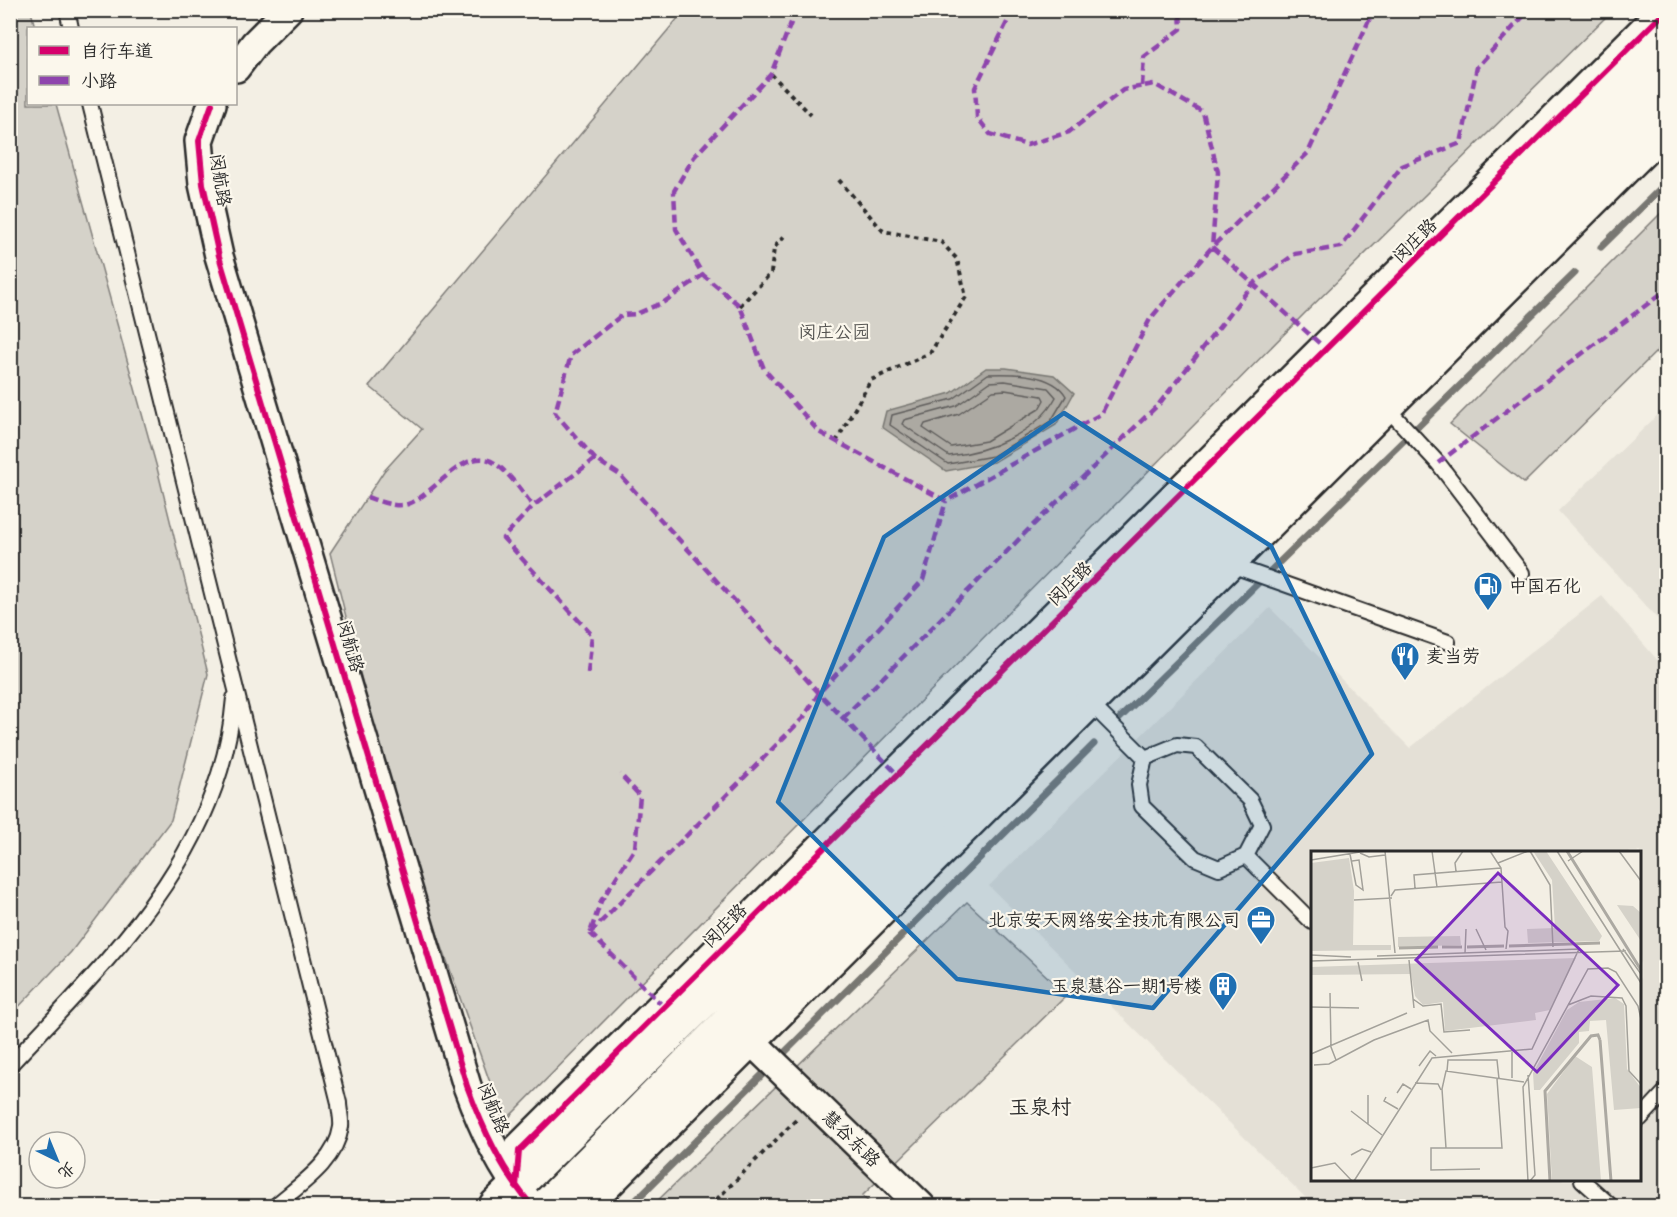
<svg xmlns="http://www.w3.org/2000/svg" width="1677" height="1217" font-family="'Balsamiq Sans','LXGW WenKai TC',sans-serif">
<rect width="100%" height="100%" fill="#f3efe4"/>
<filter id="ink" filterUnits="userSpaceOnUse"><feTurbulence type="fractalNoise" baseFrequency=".0167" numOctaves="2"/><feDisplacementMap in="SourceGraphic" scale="12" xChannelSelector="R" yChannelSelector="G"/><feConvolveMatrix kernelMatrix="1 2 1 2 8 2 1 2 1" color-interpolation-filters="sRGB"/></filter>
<g filter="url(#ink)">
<path fill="#e4e0d6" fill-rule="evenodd" d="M1666,407V628L1558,511Z
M1602,596L1666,670V1206H1314L989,886L1270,608L1410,748ZM1312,852H1640V1180H1312Z"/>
<path fill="#d5d2c9" stroke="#807e7a" stroke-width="1.5" d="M31,11L35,28H28V104H56L157,468L208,674L171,820L71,952L11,1015L10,11Z
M684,11H1612L1304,314L504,1122L396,817L330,553L384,471L422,429L369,386Z
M1666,208V342L1524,483L1450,424Z
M967,902L1067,995L862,1196L873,1206H652Z"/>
<path fill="#aca9a2" stroke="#787772" stroke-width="1.5" d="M986,368H1006L1054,375L1074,393L1056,425L994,462L946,471L882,427L886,411L951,393Z"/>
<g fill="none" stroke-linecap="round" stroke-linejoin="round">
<path stroke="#5f5d5b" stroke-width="1.5" d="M988,374C1012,373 1053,373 1066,396L1051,421L993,456L948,464L890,425L892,415L953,399Z
M1005,381L1048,388L1056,397C1037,433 988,452 949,456L902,424L904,420L956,406L990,382Z
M1005,390L1042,396L1044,400L1039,409L986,441L951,447L923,428L925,424L959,414L993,391Z"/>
<path stroke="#787772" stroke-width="7" d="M1601,247L1666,183
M1120,718L1575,273
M777,1060L1094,744
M630,1206L769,1068"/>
<g stroke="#2b2b2b" stroke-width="18">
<path id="service" d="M67,10L71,28
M90,104L339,1103C339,1110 342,1119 341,1127C336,1162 299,1185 275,1206
M1385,406L1438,463L1522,573
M1228,564L1448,642
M1089,702L1145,758
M1177,745L1196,747L1250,800L1262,825L1246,856L1219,868L1195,858L1142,806L1139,785L1145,758Z
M1246,856L1312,922
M10,1065C110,958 221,854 234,698
M1640,1119L1666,1091
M1582,1180L1611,1206"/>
</g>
<g stroke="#2b2b2b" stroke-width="32">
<path id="minor" d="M236,68L255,43L288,10
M212,104L199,141L203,184L219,256L467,1086C483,1129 502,1171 532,1206
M750,1040L921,1206"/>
</g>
<g stroke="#2b2b2b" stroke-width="38">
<path id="tertiary" d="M516,1187L519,1151L1666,11
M583,1206L1666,126"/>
</g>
<g stroke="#2b2b2b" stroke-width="38">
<path id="secondary" d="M496,1206L1666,47
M546,1206L1362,384L1666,83"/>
</g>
<path stroke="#2b2b2b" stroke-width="4" stroke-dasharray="4.5 4.5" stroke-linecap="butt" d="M771,74L811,115
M740,306L771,273L774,248L785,235
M836,442L871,380L930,353L966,297L957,259L941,242L883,231L838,179
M1666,646L1660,652L1666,659
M710,1206L798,1118"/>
<use href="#service" stroke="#fbf7ec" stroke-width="14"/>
<use href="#minor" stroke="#fbf7ec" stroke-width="27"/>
<use href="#tertiary" stroke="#fbf7ec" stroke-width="33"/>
<use href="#secondary" stroke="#fbf7ec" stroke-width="33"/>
<path stroke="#8e44ad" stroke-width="4.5" stroke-dasharray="9 4.5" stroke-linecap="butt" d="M796,10L771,74L694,157L674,191L676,229L703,275L740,306L764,369L819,432L946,501L1101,414L1150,319L1212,247L1308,153L1371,16L1376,10
M1013,10L975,88L977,117L990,134L1027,145L1069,132L1123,90L1154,84L1203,112L1218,172L1212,247
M1142,86L1144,57L1181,29L1180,10
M1212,247L1327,350
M595,459L555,413L571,355L622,315L636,314L664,302L703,275
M1438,463L1666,290
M367,497C379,501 395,508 408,504C434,495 468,442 496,464C510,474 522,492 533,506
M588,673L592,635L503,538L533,506L595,459L620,475L819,693L923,580L946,501
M843,718L1031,527L1159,404L1253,284L1295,254L1341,247L1402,166L1461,143L1477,67L1529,10
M591,930L601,901L635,848L640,796L620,774
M590,933L804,717L819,693L898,775
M590,933L664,1007"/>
<g stroke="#fbf7ec" stroke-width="10">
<path id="cycleway" d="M212,104L199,141L203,184L219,256L467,1086C483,1129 502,1171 532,1206
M516,1187L519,1151L1666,11"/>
</g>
<use href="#cycleway" stroke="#d6006c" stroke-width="6"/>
</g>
</g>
<path fill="#1f6fb2" fill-opacity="0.2" stroke="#1f6fb2" stroke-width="4.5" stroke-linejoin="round" d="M1064,413L1271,546L1372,754L1153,1008L957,979L778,802L884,537Z"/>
<defs>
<g id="fuel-pin" transform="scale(1.5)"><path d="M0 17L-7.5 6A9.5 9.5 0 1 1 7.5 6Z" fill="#1f6fb2" stroke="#fbf7ec"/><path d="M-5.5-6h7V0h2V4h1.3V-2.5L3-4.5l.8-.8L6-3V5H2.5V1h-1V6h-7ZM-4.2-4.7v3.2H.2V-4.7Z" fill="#fff"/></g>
<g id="restaurant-pin" transform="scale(1.5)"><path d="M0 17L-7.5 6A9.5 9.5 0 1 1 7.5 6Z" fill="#1f6fb2" stroke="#fbf7ec"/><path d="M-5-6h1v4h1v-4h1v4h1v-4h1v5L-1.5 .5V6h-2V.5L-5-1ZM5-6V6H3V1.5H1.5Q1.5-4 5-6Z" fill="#fff"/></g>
<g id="office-pin" transform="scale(1.5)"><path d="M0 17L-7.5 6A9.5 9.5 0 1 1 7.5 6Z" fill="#1f6fb2" stroke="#fbf7ec"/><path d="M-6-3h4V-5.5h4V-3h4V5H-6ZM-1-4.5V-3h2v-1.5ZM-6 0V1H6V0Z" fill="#fff"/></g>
<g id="building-pin" transform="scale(1.5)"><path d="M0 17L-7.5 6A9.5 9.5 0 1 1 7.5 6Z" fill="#1f6fb2" stroke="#fbf7ec"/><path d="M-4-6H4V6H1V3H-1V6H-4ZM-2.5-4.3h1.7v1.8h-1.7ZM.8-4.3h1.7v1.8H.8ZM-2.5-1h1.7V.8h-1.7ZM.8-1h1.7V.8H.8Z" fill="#fff"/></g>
</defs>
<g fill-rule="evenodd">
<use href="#fuel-pin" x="1488" y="586"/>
<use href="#restaurant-pin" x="1405" y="656"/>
<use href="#office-pin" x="1261" y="920"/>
<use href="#building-pin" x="1223" y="986"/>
</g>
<g text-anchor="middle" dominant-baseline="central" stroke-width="4.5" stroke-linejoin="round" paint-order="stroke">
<g font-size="18" fill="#2b2b2b" stroke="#fbf7ec">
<text transform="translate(220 180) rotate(81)">闵航路</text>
<text transform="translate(1415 241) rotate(-45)">闵庄路</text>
<text transform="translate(1070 584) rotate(-45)">闵庄路</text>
<text transform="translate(350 646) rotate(74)">闵航路</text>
<text transform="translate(725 926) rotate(-45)">闵庄路</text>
<text transform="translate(493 1108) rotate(67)">闵航路</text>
<text transform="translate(851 1139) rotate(44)">慧谷东路</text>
</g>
<g font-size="18" fill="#565552" stroke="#fbf7ec">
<text x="834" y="332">闵庄公园</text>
</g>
<g font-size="18" fill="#2b2b2b" stroke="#fbf7ec" text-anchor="start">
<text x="1509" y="586">中国石化</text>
<text x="1426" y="656">麦当劳</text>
<text x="1240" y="920" text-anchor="end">北京安天网络安全技术有限公司</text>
<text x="1202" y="986" text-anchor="end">玉泉慧谷一期1号楼</text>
</g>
<g font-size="21" fill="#2b2b2b" stroke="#fbf7ec">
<text x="1040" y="1107">玉泉村</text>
</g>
</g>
<g transform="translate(1311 851)">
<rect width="330" height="330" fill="#f3efe4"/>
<path d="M222,0H235L291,85L288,90L217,92L216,78L244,77L241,29ZM38,7L43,40L42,94H80V99L0,100V12ZM306,54L322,55L330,62V90ZM149,85L150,94L87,96V86ZM265,107L239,159L224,162L225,169L134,180L132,151L112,154L104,145L100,123L0,124V116ZM304,147L313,153L316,218L330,237V257L303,259L295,169L279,170L278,180L268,181V192L229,239H223L222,222L256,159L268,151ZM264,205L281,216L290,330H241L236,243Z" fill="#d5d2c9"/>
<path fill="none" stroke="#aca9a2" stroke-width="3" d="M256,0L330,119M198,95L289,92M131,96H151M156,96L193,95M88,97L127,96M289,189L300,330M239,330L234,240L280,185L287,184L289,189"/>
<path fill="none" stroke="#a3a19a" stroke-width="1.5" d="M74,0L84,102M121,0L126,36M179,0L190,17L194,76L197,80L195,98M219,0L239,34L242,96M246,0L330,132M308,0L330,30M49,2L58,6L74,4M39,3L45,34L52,39L48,9L41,10M0,9L55,0M257,10L272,0M187,12L217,0M145,20L144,12L152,0M104,37L103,24L190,17M80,45L84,39L191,31M43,49L81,47M165,78L175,99M312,98L330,123M154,102L155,78M0,104L40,106M98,109L103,157M0,110L315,100M47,111L51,130M19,142L20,196L25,209M102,148L112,155L130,153L133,181L159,179M257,154L280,145L311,147L315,155L318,220L330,233M0,156L48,157M201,201V227M0,203L96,162M3,214L18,213L63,189L117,169L119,180L141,202M108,215L119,200L125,205M136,220L137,209H186L188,228M217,224L224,324L219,330M104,232L127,233L130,239M86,242L92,233L100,238M75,246L73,250L87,258M40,260L71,284M57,273V244M135,297L131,238L135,220L213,231M40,304L51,298L60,301M0,317L24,312L41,330M169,318L120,319V297H191L186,228M43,330L121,207L221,198L268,98L66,105M217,330L212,236L277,118L297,117L305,121L327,155L330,168"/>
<path fill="#7b2cbf" fill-opacity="0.15" stroke="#7b2cbf" stroke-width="3" d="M187,22L307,134L226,221L105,109Z"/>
<rect width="330" height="330" fill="none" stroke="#2b2b2b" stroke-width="3"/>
</g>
<rect width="1677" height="1217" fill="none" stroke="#fbf7ec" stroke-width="36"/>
<rect x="18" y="18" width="1641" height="1181" fill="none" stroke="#2b2b2b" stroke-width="2" filter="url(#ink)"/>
<rect x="27" y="27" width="210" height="78" fill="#fbf7ec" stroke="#a8a59f" stroke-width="1.5"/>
<rect x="39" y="46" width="30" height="9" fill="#d6006c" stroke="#a8a59f" stroke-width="1.5"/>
<text x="81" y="57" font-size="18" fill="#2b2b2b">自行车道</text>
<rect x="39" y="76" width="30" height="9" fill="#8e44ad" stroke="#a8a59f" stroke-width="1.5"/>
<text x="81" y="87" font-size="18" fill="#2b2b2b">小路</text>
<g transform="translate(57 1160) rotate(137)"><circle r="28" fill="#fbf7ec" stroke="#a8a59f" stroke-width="1.5"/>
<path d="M0-4.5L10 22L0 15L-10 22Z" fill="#1f6fb2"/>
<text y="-9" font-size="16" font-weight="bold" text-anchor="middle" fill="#2b2b2b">北</text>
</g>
</svg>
